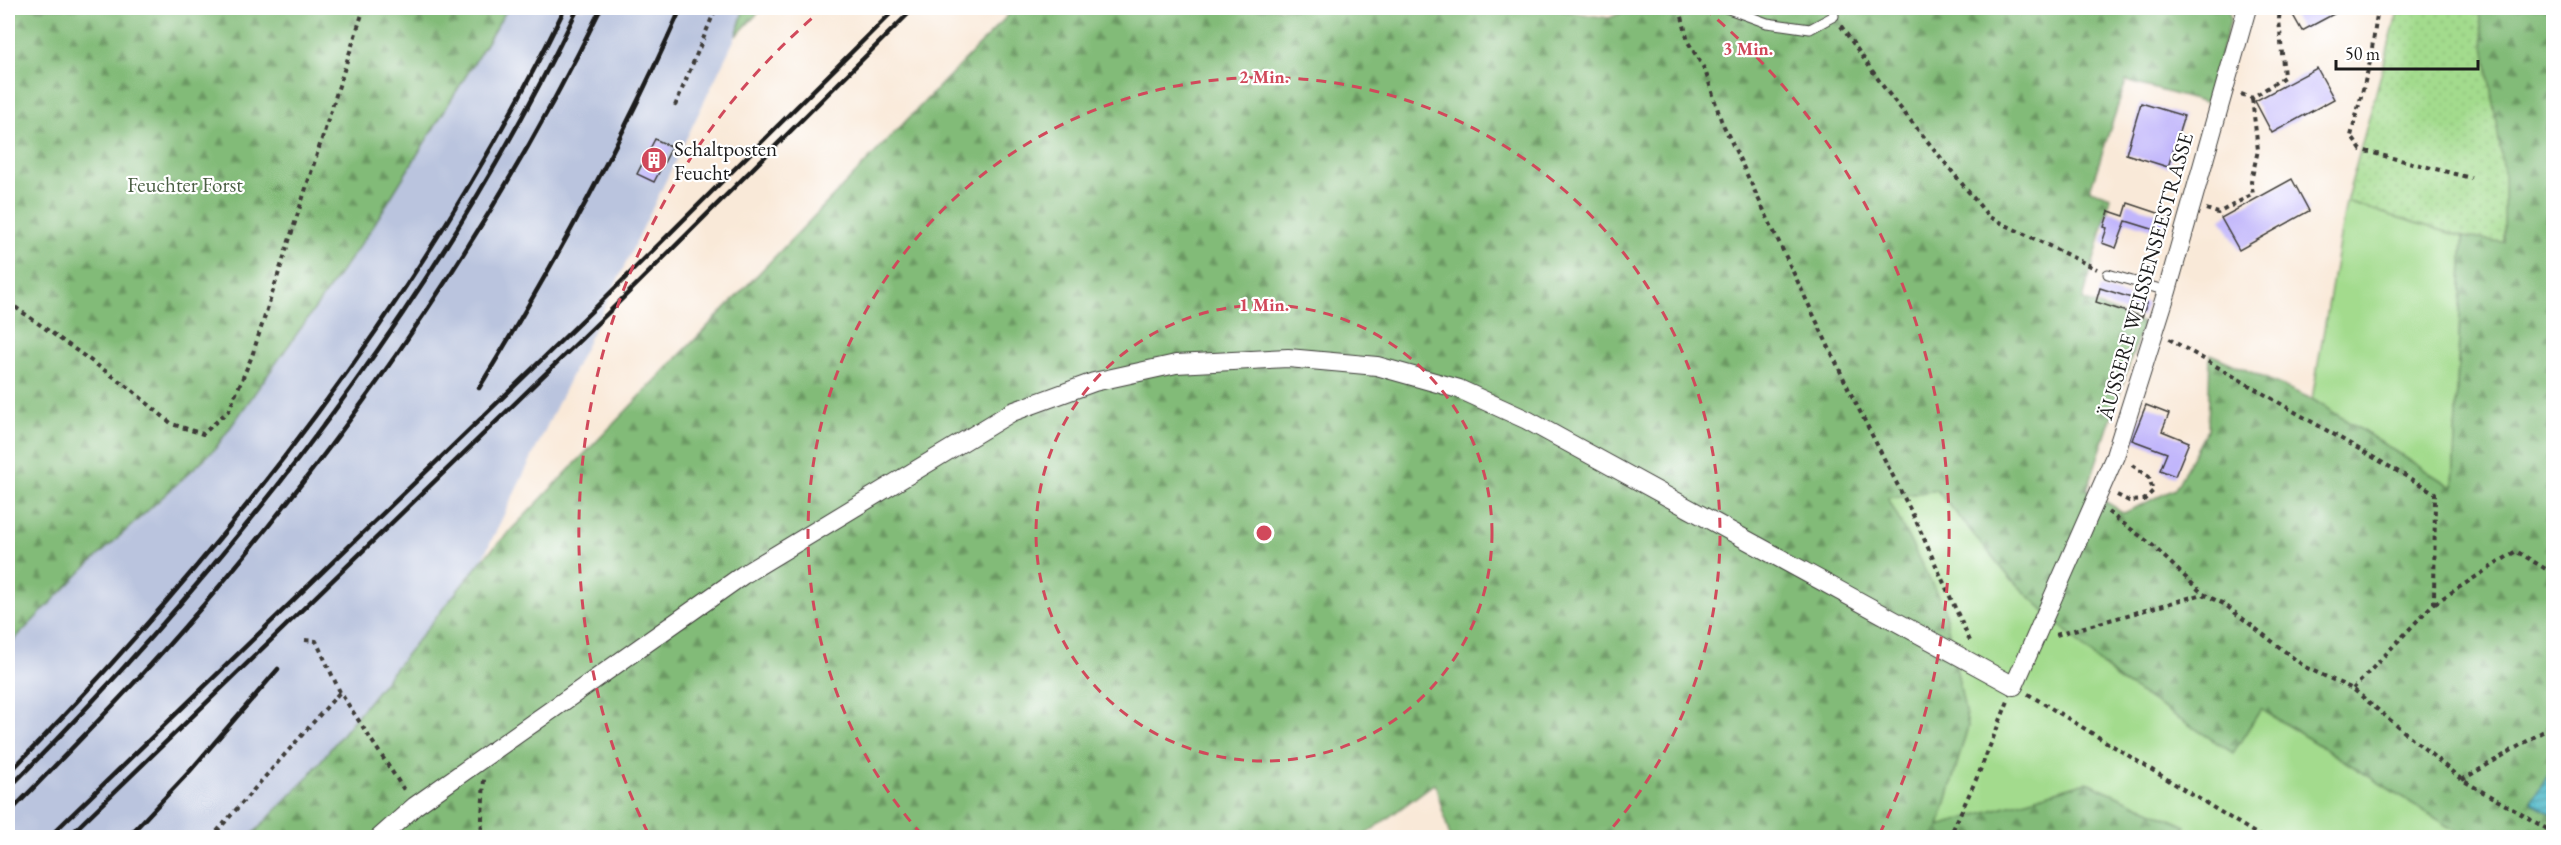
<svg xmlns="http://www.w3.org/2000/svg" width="2561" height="845" font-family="'EB Garamond',serif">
<defs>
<pattern id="forest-firs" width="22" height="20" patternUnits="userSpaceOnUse" patternTransform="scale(1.5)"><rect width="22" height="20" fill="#82bb78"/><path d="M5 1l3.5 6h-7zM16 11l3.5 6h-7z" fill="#6a9762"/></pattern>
<pattern id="garden-dots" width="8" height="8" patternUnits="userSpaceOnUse" patternTransform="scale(1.5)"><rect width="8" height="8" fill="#a3db8d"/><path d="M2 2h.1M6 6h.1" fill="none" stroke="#8cbb79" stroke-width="1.8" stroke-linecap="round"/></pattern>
<pattern id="water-rules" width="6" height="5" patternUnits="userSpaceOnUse" patternTransform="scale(1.5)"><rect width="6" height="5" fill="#4bb7c7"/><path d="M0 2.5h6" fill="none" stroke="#3e94a1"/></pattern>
</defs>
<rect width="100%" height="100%" fill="#fff"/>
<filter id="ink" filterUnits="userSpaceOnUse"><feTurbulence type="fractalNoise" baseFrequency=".0167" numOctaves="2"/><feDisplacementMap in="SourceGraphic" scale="12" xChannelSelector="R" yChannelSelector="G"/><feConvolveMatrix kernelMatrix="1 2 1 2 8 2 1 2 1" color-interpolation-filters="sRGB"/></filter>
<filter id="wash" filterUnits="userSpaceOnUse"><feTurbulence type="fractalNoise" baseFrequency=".008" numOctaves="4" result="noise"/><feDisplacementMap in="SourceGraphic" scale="24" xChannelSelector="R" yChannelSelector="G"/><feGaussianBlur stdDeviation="1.35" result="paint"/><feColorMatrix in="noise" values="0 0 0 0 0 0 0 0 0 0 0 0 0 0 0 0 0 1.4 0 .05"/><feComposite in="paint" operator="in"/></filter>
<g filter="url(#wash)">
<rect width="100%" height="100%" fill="#f9e9d8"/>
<path fill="#bac4de" d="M508,8H744L736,36L482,560L307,778L249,837L8,838V646L85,568L215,449L370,231Z"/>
<path fill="#a3db8d" stroke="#607c54" stroke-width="1.5" d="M2346,202L2463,237L2453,488L2312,399Z
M1937,490L2011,579L2116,678L2233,752L2261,709L2466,837H2179L2186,826L2087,782L1939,826L1968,726L1888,498Z"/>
<path fill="url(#forest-firs)" stroke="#4f6c4a" stroke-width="1.5" d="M8,8H508L370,231L215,449L85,568L8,646Z
M744,8H763L736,36Z
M1015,8H1545L1609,18L1633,8H2227L2231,19L2206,103L2126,81L2090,190L2111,197L2083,300L2143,323L2087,490L2124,513L2175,489L2208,428L2210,354L2312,399L2453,488L2463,237L2504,242V173L2478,8H2553V837H2466L2261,709L2233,753L2116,678L2011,579L1937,490L1888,498L1944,608L1968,726L1939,826L2087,782L2186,826L2179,837H1450L1435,783L1362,837L249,838L307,778L482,560Z"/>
<path fill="url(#garden-dots)" stroke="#607c54" stroke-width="1.5" d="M2399,8H2478L2504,173V242L2464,237L2346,202Z"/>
<path fill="url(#water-rules)" stroke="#346a72" stroke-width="1.5" d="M2553,766V815L2531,802Z"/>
<g id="blocks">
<path fill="#c1b6fb" d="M2289,8H2345L2302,31Z
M2317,68L2334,99L2272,133L2255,101Z
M2141,103L2184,116L2168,167L2126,154Z
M655,139L672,147L654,182L637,174Z
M2292,179L2309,211L2239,250L2221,218Z
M2128,203L2170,217L2165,233L2126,221L2116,248L2102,243L2107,228L2104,227L2109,211L2124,216Z
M2100,288L2147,303L2142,317L2096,302Z
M2146,405L2169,414L2162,431L2189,442L2175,476L2160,470L2167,453L2132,440Z"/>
</g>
</g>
<g filter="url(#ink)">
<use href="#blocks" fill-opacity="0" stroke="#3d3b38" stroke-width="1.5"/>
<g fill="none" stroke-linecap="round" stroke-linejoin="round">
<g stroke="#3d3b38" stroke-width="11">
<path id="lane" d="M1726,8L1767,23L1810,29L1834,16L1833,8
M2108,274L2167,291"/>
</g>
<g stroke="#3d3b38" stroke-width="20">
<path id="street" d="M379,838L415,806L743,575L1012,412L1094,382L1176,364L1288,358L1377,366L1459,389L1527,420L2014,686L2115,456L2167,291L2247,8"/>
</g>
<path stroke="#3d3b38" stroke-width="4" stroke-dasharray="4.5 4.5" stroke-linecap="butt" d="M1680,8L1688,42L1705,70L1721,120L1851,394L1916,521L1970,641
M2378,8L2370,62L2351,136L2361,150L2471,178
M1841,26L1885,89L1989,217L2097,269
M2241,94L2252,98L2284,77L2279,19L2280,8
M675,106L716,8
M2206,209L2218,213L2253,194L2251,181L2258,150L2252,98
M8,302L128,387L172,424L203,434L229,410L252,356L364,8
M2169,339L2435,493L2434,603L2353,689
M2117,495L2129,501L2144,500L2153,491L2149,477L2129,463
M2108,512L2151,544L2203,594
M2435,603L2516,551L2554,574
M2056,635L2203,594L2224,604L2305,667L2353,689L2462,780L2554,833
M305,640L316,641L340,692L406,793
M2028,694L2263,838
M2462,780L2554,725
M211,838L340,692
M481,838L484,778
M1949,838L1979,773L2008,701"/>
<use href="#lane" stroke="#fff" stroke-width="9"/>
<use href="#street" stroke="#fff" stroke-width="18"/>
<path stroke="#1c1c1c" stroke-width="4.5" d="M479,388C554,265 623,140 681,8
M8,774C230,546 425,295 565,8
M8,789C236,560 438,300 578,8
M8,814C83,737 159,660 227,577C372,402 502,212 601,8
M48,838L597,306L896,8
M67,838L607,314L914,8
M127,838L190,771L278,669"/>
</g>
</g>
<g fill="none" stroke="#d1495b" stroke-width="3" stroke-dasharray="10 8">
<circle cx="1264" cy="533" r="228"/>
<path d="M922 835A456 456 0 1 1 1606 835"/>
<path d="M648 833A685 685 0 0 1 824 8M1704 8A685 685 0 0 1 1880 833"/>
</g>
<defs>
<g id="building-disc" transform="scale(1.35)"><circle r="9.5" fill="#d1495b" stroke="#fff"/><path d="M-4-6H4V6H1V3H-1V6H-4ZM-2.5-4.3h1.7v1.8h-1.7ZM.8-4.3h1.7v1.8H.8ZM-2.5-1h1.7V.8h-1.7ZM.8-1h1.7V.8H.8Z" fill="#fff"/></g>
</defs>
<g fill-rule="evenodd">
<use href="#building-disc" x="654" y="160"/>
</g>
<g text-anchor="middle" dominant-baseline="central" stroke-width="4.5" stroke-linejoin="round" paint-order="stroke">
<g font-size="21" fill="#1c1c1c" stroke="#fff" text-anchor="start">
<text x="674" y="148">Schaltposten<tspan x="674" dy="24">Feucht</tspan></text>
</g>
<g font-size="21" fill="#4b5f44" stroke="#fff">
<text x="185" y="184">Feuchter Forst</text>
</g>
<g font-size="21" fill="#1c1c1c" stroke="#fff">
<text transform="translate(2145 276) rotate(-74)">ÄUSSERE WEISSENSEESTRASSE</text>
</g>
</g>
<circle cx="1264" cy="533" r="9" fill="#d1495b" stroke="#fff" stroke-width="3"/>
<g font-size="18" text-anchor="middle" font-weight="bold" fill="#d1495b" stroke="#fff" stroke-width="4.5" stroke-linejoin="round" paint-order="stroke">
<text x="1748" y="55">3 Min.</text>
<text x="1264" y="83">2 Min.</text>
<text x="1264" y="311">1 Min.</text>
</g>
<rect width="2561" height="845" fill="none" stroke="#fff" stroke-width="30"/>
<path d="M2336 60v9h142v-9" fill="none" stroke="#1c1c1c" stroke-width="3"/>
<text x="2345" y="60" font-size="18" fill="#1c1c1c" stroke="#ffffff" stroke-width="4.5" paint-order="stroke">50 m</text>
</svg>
